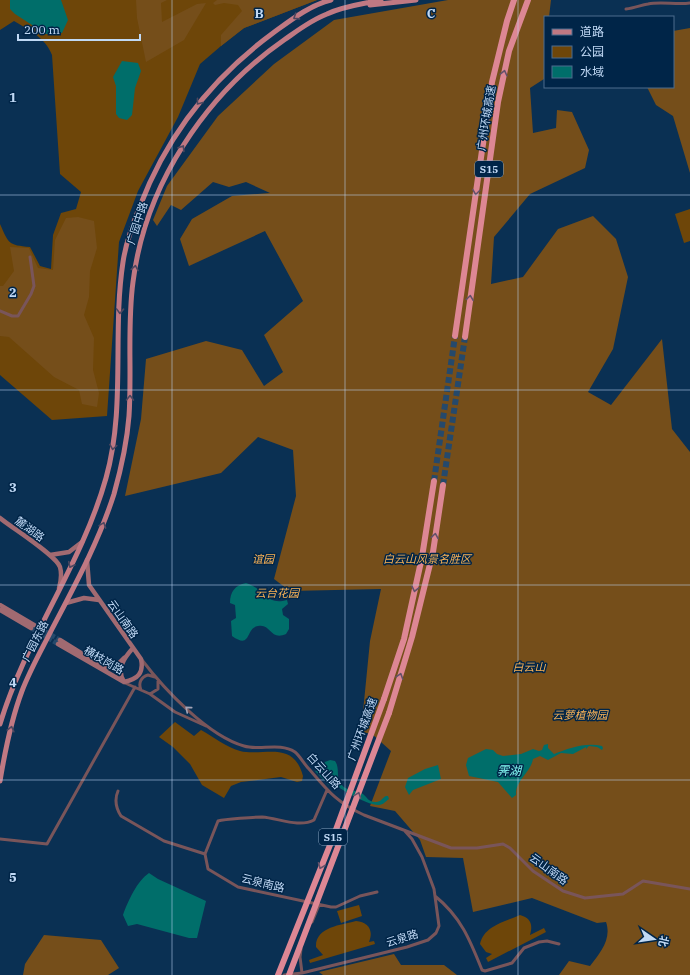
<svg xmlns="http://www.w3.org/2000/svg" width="690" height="975" font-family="'IBM Plex Serif','Noto Sans SC',serif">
<rect width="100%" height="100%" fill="#0a3053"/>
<path fill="#6e4609" d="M0,0H317L244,28L221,46L200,64L178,117L138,191L119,242L107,416L52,420L0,375V224C9,244 8,245 30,247L40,266L51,269L53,235L61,213L76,209L81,192L60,174L52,55C45,37 30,31 14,21L0,30Z
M690,209V241L684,243L675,214Z
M175,722L194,736L201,730C214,737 226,747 240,751C263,757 293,739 303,776L302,781L297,782L281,777L241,782L231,786L224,798L202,785L190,764L173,747L159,737Z
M359,905L362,916L341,923L337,911Z
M520,915C531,918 533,925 530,935L544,928L546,932L488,962L486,958L492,954L486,952L480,944C484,926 504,922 520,915Z
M356,921C368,922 374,930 369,942L374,941L375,944L310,963L309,960L323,955L316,947C315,927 341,925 356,921Z"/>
<path fill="#754e1a" d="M136,0H167L161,3L162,22L197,4L206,3L184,40L146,62L137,18Z
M217,0H317L244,28L221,46V35L242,11L238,5L224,3L215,5L213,3Z
M448,0H551L549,17H545L544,79L530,88L533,133L556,128L557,110L572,112L589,150L585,168L530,194L494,237L491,284L523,277L558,229L593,216L616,239L628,277L613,349L588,392L611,405L662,339L672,429L690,452V975H559L569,961L590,966C600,953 612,939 606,922L597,923L532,898L473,912L463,858L426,857L420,840L395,811L370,806L391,751L372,734L361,732L370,641L381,589L290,591L274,579L296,496L293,450L258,437L221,473L125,496L141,419L146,359L206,341L242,350L264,386L283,372L264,335L303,301L265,231L189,266L180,239L192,219L232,196L270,193L246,182L229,187L213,182L181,210L171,205L157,226L153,220L167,186L218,116L274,64L334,20Z
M690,28V173L673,116L656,105L647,87H673V31Z
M78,217L94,221L97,248L90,271L89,297L84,315L94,338L93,370L99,393L97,407L82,404L79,390L54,377L9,337L0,336V286H3L14,271L10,247L29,248L38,268L53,270L55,240L66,218Z
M44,935L101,940L119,968L108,975H23L25,964Z
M394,954L401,965H444L457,975H323L319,972Z"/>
<path fill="#006e6a" d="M10,0H61L68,20L62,33L46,34L15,14L10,9Z
M122,61L138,63L141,71L135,88L132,115L127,120L119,118L116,114V86L113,77Z
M246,583C264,588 265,606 287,600L288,604L282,609L283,615L289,619V629L286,634C270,641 271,623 258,626C245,628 252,650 232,636L231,621L236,618L235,605L230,603C230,592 235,585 246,583Z
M548,744V748L554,754C569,748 586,742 602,746L603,748L602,750L597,747L589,746L586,749V747L573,754L561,753L548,760L540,756L533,759C531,772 515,781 516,795L512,798L498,782L469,776L466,765L468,758L486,749L493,750L497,754L503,756L521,754L533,749L539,751L542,750L544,745Z
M330,760L335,761C340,768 336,776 340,782C345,792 355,789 363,794C367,797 368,802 376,802C381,802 382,798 386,796H388L389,799C386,801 383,805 379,805C369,806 336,788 332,781L329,785L315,771L319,770L325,762Z
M438,765L441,779L413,790L409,795L405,787L408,778L425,769Z
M149,873L158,879L206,901L197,938H189L137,924L128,926L123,915C128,901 137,881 149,873Z"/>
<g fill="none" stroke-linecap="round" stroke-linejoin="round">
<path stroke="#25496b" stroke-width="4.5" stroke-dasharray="4.5 2" stroke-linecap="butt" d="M34,625L60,640
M31,628L58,644"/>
<path stroke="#25496b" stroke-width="6" stroke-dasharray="6 3" stroke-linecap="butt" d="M434,481L455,336
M443,485L465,337"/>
<path stroke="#79555a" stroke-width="3" d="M626,9C635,8 641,5 648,4C661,1 676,5 690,3
M0,311L12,316H18L31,294L34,286L30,257
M142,660C164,689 208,736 244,746C260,751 279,742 295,752C300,756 304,764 309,769C327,790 337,803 364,815L451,848H477L503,844L510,848L533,871L563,891L585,898L623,894L643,881L690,889
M125,683L150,694L175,712L206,726
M141,690C138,683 141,677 148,675L155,677
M150,694L158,689V681
M118,791C114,800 116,808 121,816L164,841L205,854L208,869L238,887L331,907H336L360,896L377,892
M0,839L47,844L135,687
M205,854L218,821C225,819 255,817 262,817C278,818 299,828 314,820L327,790
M435,896C461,917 470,940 482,970L485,971L512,963L524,948L539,942L547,941L559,944
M312,922L319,905
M301,949L300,957L302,973
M284,975L302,973L407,947L428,940L436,933L439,926L434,889L422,857L412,839L404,830"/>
<path stroke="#a16a71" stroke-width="4.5" d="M0,518C12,528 56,555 60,567C62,574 61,581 59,588
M50,555L69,552L82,542
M87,560L89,585L141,659C144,673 138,679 124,682
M66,603L84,598L99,600
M0,605L34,625
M0,610L31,628
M60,640L105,668L115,667L124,658
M58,644L124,682
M124,682C116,669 124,658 133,648"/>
<path stroke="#c07983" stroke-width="5" d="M370,5L416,0
M0,724C26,638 82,564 106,478C126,407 112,334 123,262C126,242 133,224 140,206C167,135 212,78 273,33C291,20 310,5 331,0
M0,781C5,751 11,720 22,691C30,670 42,649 52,629C75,585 99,541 114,494C121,469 127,442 129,416C132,372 127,326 133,282C145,185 205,95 284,40C297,31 311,20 327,14C344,6 363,4 381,0"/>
<path stroke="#dd8794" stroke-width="6" d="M455,336L492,82L507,21L514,0
M465,337L498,102L509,51L528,0
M384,699L404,639L422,557L434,481
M389,713L412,637L433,552L443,485"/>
<path stroke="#dd8794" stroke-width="6" d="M278,975L334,835L384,699
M289,975L389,713"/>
</g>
<defs><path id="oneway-chevron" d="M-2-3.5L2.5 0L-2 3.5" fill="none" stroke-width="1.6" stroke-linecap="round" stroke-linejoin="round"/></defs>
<g stroke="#4d4760">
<use href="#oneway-chevron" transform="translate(296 17) rotate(147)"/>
<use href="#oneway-chevron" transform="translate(199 102) rotate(128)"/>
<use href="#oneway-chevron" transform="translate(182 148) rotate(-58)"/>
<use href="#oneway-chevron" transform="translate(135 268) rotate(-80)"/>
<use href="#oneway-chevron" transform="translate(120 311) rotate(92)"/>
<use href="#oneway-chevron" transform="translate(130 398) rotate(-89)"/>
<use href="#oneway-chevron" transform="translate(113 447) rotate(99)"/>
<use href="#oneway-chevron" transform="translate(103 525) rotate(-70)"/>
<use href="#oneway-chevron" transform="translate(71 565) rotate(116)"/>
<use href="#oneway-chevron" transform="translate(11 729) rotate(-76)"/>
</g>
<g stroke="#63516a">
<use href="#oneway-chevron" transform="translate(504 73) rotate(-77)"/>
<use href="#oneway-chevron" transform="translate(476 192) rotate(98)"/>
<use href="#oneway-chevron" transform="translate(470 298) rotate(-82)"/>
<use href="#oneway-chevron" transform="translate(435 536) rotate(-81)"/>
<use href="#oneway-chevron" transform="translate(415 589) rotate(102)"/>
<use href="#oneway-chevron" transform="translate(400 676) rotate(-73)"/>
<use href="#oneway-chevron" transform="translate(358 795) rotate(-70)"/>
<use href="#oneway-chevron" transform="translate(321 866) rotate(112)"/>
</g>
<use stroke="#a4a4b7" href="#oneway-chevron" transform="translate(188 709) rotate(-140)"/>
<path fill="none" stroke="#c0d9f5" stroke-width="1" stroke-opacity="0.55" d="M172,0V975M345,0V975M518,0V975M0,195H690M0,390H690M0,585H690M0,780H690"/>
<g text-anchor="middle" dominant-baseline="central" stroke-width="3" stroke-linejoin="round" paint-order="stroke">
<g fill="#002548" stroke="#86a3c1" stroke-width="1">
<rect x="475" y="161" width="28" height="16" rx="3"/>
<rect x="319" y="829" width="28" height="16" rx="3"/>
</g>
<g font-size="10" font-weight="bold" fill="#c0d9f5">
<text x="489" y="169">S15</text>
<text x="333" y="837">S15</text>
</g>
<g font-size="11" fill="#c0d9f5" stroke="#002548">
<text transform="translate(486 118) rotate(-81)">广州环城高速</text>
<text transform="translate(137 223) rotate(-72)">广园中路</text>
<text transform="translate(30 529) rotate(36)">麓湖路</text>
<text transform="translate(123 619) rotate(55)">云山南路</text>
<text transform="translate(35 641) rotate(-63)">广园东路</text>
<text transform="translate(104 660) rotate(30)">横枝岗路</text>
<text transform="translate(362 729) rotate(-70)">广州环城高速</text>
<text transform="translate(324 771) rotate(48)">白云山路</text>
<text transform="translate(549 869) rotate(36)">云山南路</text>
<text transform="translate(263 883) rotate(14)">云泉南路</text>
<text transform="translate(402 938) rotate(-17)">云泉路</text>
</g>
<g font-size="11" font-style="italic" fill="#f9b256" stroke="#002548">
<text x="263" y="559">谊园</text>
<text x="427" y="559">白云山风景名胜区</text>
<text x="277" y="593">云台花园</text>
<text x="529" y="667">白云山</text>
<text x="580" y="715">云萝植物园</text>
</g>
<g font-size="12" font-style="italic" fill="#84fbf4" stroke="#002548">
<text x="509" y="770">霁湖</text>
</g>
</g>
<g font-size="13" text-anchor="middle" font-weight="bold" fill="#c0d9f5" stroke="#002548" stroke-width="3" stroke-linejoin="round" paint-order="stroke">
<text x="259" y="18">B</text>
<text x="431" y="18">C</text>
<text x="13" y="102">1</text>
<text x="13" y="297">2</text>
<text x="13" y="492">3</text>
<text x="13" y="687">4</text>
<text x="13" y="882">5</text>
</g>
<rect x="544" y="16" width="130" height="72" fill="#002548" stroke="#4d6d8d"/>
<rect x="552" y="29" width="20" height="6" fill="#c07983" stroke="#4d6d8d"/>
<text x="580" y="36" font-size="12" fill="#c0d9f5">道路</text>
<rect x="552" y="46" width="20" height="12" fill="#6e4609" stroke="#4d6d8d"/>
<text x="580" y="56" font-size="12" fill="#c0d9f5">公园</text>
<rect x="552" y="66" width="20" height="12" fill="#006e6a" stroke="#4d6d8d"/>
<text x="580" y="76" font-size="12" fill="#c0d9f5">水域</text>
<g transform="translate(654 939) rotate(103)" stroke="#002548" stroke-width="3" paint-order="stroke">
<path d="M0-3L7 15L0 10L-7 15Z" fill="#c0d9f5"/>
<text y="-6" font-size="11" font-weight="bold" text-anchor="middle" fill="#c0d9f5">北</text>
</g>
<path d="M18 34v6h122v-6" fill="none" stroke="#c0d9f5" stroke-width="2"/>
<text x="24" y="34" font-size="12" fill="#c0d9f5" stroke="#002548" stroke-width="3" paint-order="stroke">200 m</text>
</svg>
